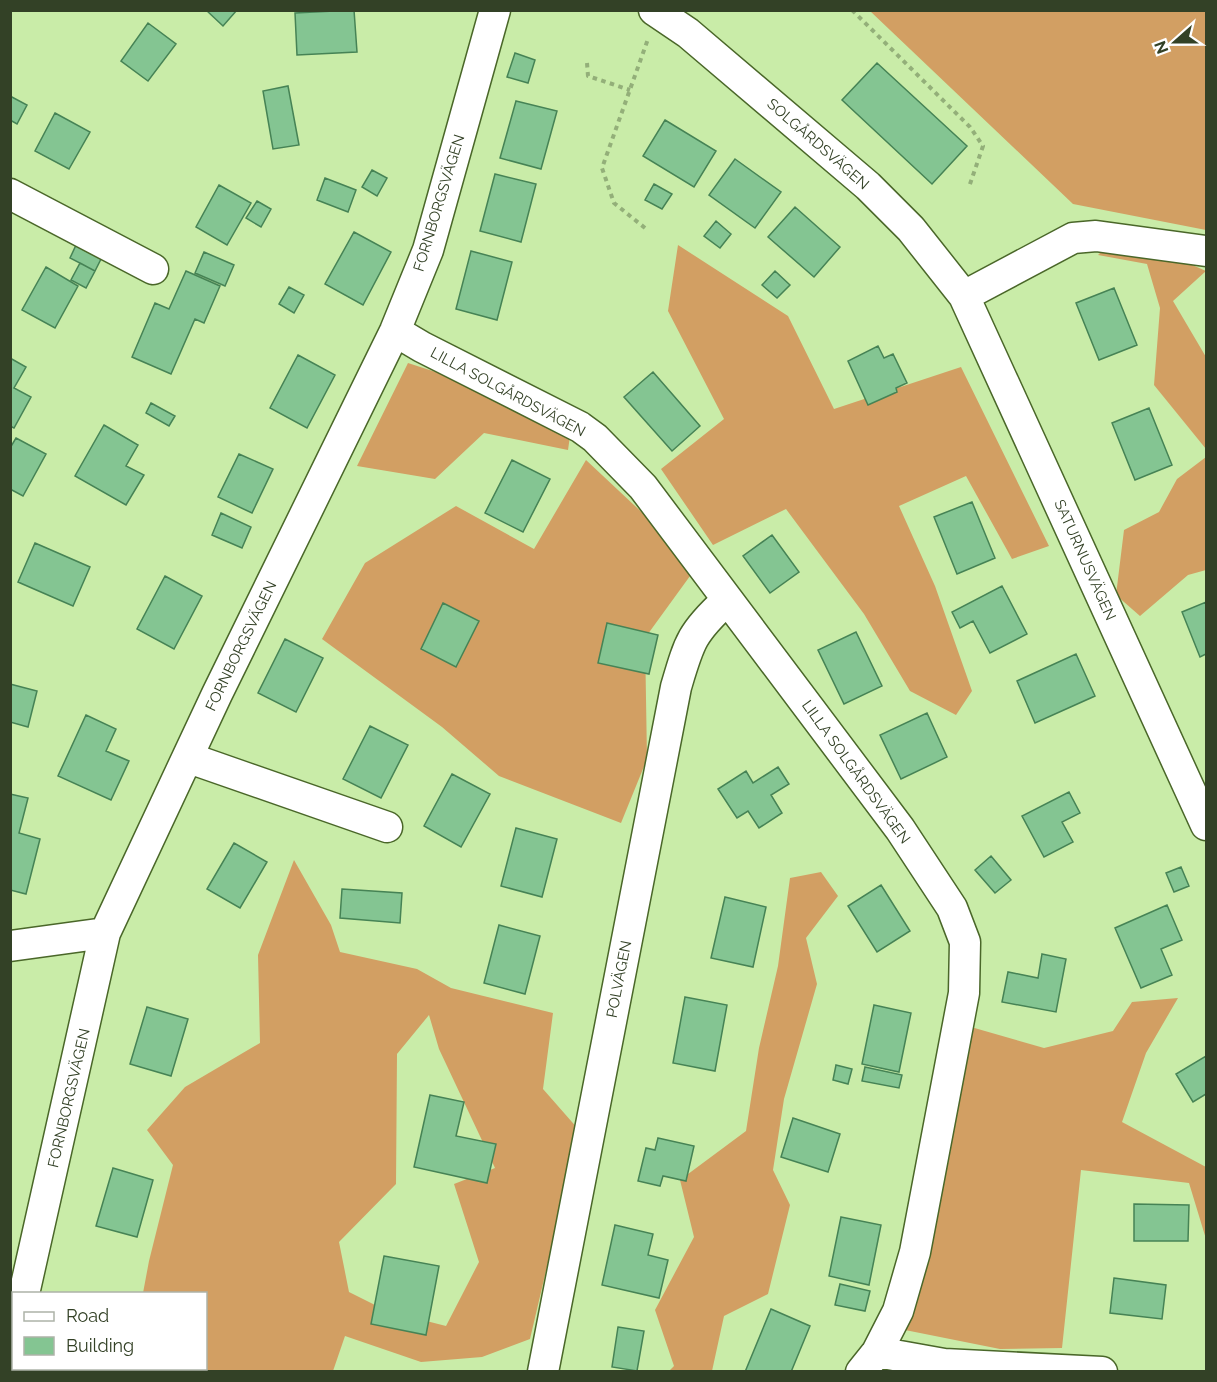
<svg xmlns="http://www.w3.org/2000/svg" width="1217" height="1382" font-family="Raleway,sans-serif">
<rect width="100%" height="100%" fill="#c9eca8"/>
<path fill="#d29f63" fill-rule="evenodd" d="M870,11H1206V230L1073,204Z
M678,245L788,316L834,409L961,367L1049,546L1012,559L966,476L899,506L935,586L972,691L956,715L910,691L864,614L786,509L713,545L661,469L724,419L668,311Z
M1103,250L1167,254L1206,271L1173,301L1206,357V449L1154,385L1160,308L1147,264L1098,255Z
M408,363L491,390L572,422L568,450L484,433L435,479L357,466Z
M1206,457V570L1188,575L1140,616L1116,595L1124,530L1159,512L1177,479Z
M586,460L698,565L645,638L647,759L621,823L499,776L442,727L322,639L365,563L456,506L534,549Z
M294,860L331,925L340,952L417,969L451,988L553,1013L543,1089L579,1130L530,1339L482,1357L421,1362L345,1336L333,1371L131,1370L206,1368V1294L143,1293L149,1261L173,1165L147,1130L185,1087L260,1043L258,955ZM429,1015L439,1049L495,1168L454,1184L479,1262L446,1326L387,1311L349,1292L339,1242L396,1184L397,1054Z
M821,872L838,896L806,938L817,984L784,1099L773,1170L790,1205L768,1294L724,1316L712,1371H669L674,1366L655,1310L694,1237L680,1180L746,1131L759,1048L778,966L790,878Z
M1178,998L1146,1053L1122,1122L1206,1167V1239L1189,1183L1081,1170L1062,1348L1000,1349L900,1329L930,1246L949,1159L971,1027L1044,1048L1113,1031L1132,1002Z"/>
<path fill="#84c592" stroke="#468355" stroke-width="1.5" d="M206,10H237L223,26Z
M354,10L357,52L297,55L295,13Z
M148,23L176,44L148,81L121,61Z
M515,53L535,60L528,83L507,77Z
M877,63L967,146L932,184L842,100Z
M288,86L299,145L273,149L263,91Z
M10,96L27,105L17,124L10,120Z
M516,101L557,111L541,169L500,158Z
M55,113L90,132L69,169L35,151Z
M665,120L716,151L694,187L643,156Z
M735,159L781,192L755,228L709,195Z
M372,170L387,178L377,196L362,187Z
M495,174L536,184L521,242L480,231Z
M325,178L356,190L348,212L317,200Z
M654,184L672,194L662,209L645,200Z
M219,185L251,203L227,245L196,227Z
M257,201L271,209L261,227L246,218Z
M795,207L840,247L814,277L768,237Z
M716,221L731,234L720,248L704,236Z
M354,232L391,252L363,305L325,284Z
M77,243L103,255L95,271L70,258Z
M471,251L512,262L497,320L456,309Z
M204,252L234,265L225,286L195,273Z
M80,263L95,271L86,288L71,280Z
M46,267L78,286L55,328L22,310Z
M186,271L220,286L204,323L195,319L171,374L132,357L155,303L169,309Z
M775,271L790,285L777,298L762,285Z
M289,287L304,295L294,313L279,304Z
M1114,288L1137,345L1099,360L1076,303Z
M878,346L884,358L893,354L907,383L896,388L897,392L868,405L848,361Z
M298,355L335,375L307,428L270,408Z
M10,358L26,367L14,388L31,397L14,428L10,426Z
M653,372L700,426L672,451L624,397Z
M151,403L175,416L169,426L146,413Z
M1149,408L1172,465L1135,480L1112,423Z
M104,425L138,445L126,466L144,475L126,505L75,476Z
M16,438L46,454L23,496L10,489V448Z
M239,454L273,469L252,513L218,497Z
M512,460L550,479L523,532L485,513Z
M972,502L995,558L957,574L934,517Z
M221,513L251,527L242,548L212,535Z
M772,535L799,572L770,593L743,556Z
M35,543L90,567L73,606L18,582Z
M165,576L202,596L174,649L137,629Z
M1002,586L1027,634L990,653L973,621L960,628L952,612Z
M1206,602V654L1200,657L1182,612Z
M443,603L479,621L456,667L421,649Z
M607,623L658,635L649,674L598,663Z
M856,632L882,686L844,704L818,650Z
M285,639L323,658L296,712L258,693Z
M1076,654L1095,696L1035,723L1017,681Z
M10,684L37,691L28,727L10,722Z
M927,713L947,757L901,779L880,735Z
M86,715L116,729L106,751L129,761L111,800L58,776Z
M370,726L408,745L381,798L343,779Z
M778,767L789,784L771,795L782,813L759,828L748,811L737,818L718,789L746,771L753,783Z
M452,774L490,794L461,847L424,826Z
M1069,792L1080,813L1062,822L1073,842L1044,857L1022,816Z
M10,794L28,798L19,833L40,839L26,894L10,890Z
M516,828L557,839L542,897L501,886Z
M234,843L267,862L240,908L207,889Z
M991,856L1011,880L995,893L975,870Z
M1181,867L1189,886L1174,892L1166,873Z
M881,885L910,931L877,952L848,906Z
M342,889L402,893L400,923L340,918Z
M725,897L766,907L753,967L711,958Z
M1167,905L1182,940L1161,949L1172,975L1141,988L1115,928Z
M499,925L540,936L525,994L484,983Z
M1042,954L1066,959L1056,1012L1002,1002L1008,972L1038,978Z
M685,997L727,1005L715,1071L673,1063Z
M874,1005L911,1013L899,1072L862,1064Z
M147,1007L188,1019L171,1076L130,1064Z
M1206,1056V1094L1193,1102L1176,1074Z
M836,1065L852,1069L848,1084L833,1080Z
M865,1067L902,1075L899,1088L862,1081Z
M430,1095L464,1102L456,1136L496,1144L487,1183L414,1167Z
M793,1118L840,1134L828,1172L781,1157Z
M658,1138L694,1146L686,1181L663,1176L660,1186L638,1181L646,1148L655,1150Z
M113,1168L153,1180L137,1237L96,1226Z
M1134,1204L1189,1205L1188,1241H1134Z
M841,1217L881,1225L869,1285L829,1276Z
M615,1225L653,1234L648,1255L668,1260L659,1298L602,1285Z
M384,1256L439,1266L426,1335L371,1324Z
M1114,1278L1166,1285L1162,1319L1110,1313Z
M840,1284L870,1291L865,1311L835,1305Z
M771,1309L810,1326L791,1372H745Z
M618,1327L644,1331L637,1371L612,1367Z"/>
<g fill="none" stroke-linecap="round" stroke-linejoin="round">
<g stroke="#4a6729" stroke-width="33">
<path id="street" d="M654,10L688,33L868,186L911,229L964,296L1206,825
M10,194L153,269
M964,296L1073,238L1096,236L1206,251
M395,331L422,347L580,427L595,438L643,487L900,829L952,908L965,942L964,993L915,1252L898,1311L877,1352L861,1372
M189,758L387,827
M10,946L105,933
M24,1294L105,933L217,694L395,331L428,250L495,10
M10,1349L14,1336
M877,1352L944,1364L1102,1372
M543,1372L676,687C689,643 691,633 726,601"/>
</g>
<path stroke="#93af79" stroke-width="4" stroke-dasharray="4.5 4.5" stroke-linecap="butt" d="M852,10L970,127L983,146L969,187
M587,63L588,76L630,90
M645,228L614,203L602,168L648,39"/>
<use href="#street" stroke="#fff" stroke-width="30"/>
</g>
<g text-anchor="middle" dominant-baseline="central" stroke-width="4.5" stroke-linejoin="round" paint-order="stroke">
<g font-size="15" fill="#334126" stroke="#fff">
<text transform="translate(818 144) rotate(41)">SOLGÅRDSVÄGEN</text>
<text transform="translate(439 203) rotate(-73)">FORNBORGSVÄGEN</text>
<text transform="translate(508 392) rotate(28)">LILLA SOLGÅRDSVÄGEN</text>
<text transform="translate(1085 560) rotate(66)">SATURNUSVÄGEN</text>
<text transform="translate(241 646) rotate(-64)">FORNBORGSVÄGEN</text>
<text transform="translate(856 772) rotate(54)">LILLA SOLGÅRDSVÄGEN</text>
<text transform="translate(619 979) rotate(-79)">POLVÄGEN</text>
<text transform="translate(69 1098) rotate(-77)">FORNBORGSVÄGEN</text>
</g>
</g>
<rect width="1217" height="1382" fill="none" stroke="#334126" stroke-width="24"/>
<rect x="12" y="1292" width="195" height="78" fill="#ffffff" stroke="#adb3a8" stroke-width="1.5"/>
<rect x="24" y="1312" width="30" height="9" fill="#ffffff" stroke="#adb3a8" stroke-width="1.5"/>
<text x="66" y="1322" font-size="18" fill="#334126">Road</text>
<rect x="24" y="1337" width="30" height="18" fill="#84c592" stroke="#adb3a8" stroke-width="1.5"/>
<text x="66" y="1352" font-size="18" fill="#334126">Building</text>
<g transform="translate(1175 42) rotate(249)" stroke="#ffffff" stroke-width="4.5" paint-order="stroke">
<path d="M0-4.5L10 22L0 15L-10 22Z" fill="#334126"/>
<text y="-9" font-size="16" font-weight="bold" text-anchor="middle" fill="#334126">N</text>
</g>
</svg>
